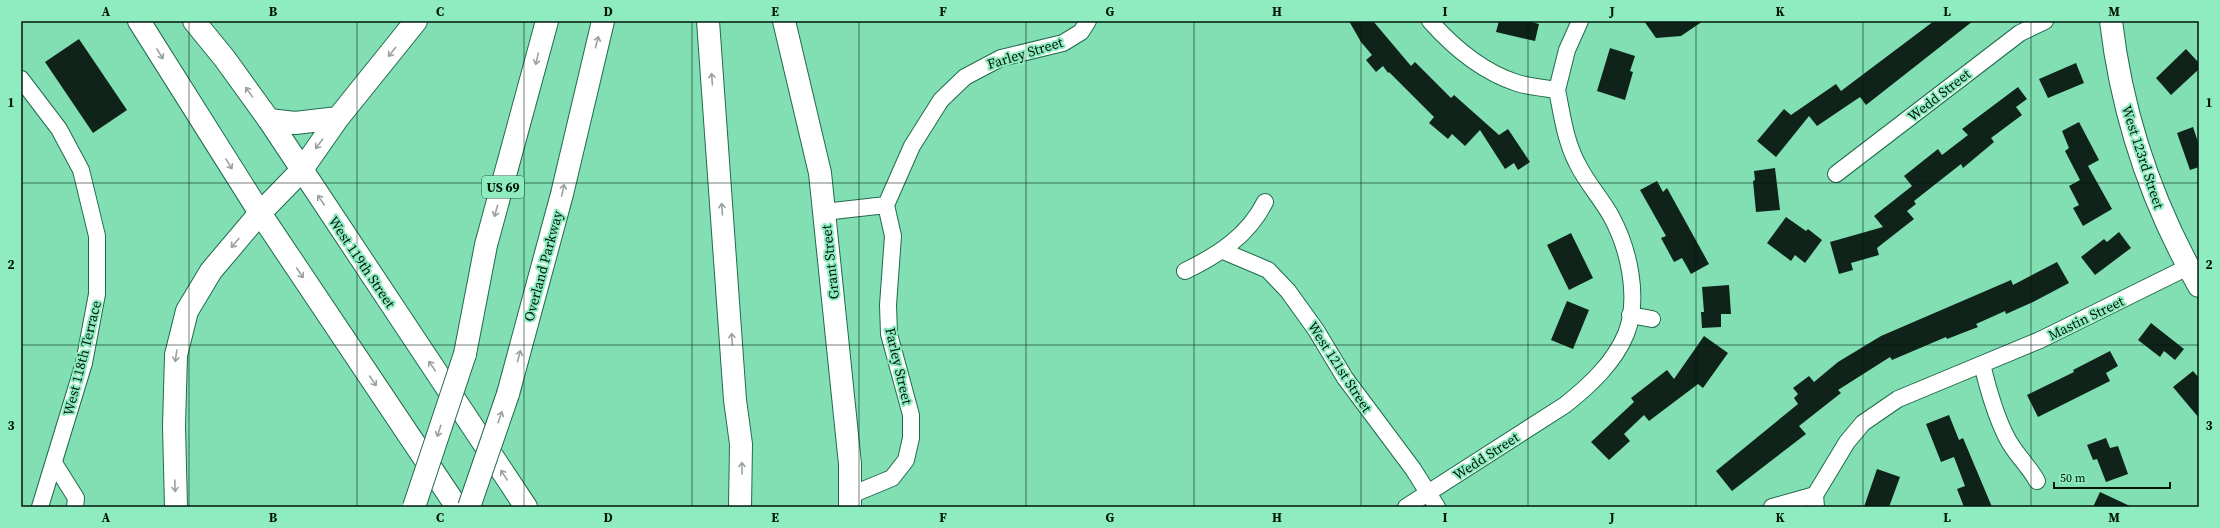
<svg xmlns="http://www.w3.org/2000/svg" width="2220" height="528" font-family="'Source Serif 4',serif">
<rect width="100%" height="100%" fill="#81dfb3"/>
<path fill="#0f231a" d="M1349,21H1373L1411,66L1415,62L1451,98L1454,95L1499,135L1508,129L1530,162L1518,170L1514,163L1505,169L1480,130L1465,146L1452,134L1448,139L1429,123L1434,117L1389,72L1388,73L1383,66L1376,72L1366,60L1372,55L1361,42Z
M1499,21H1528L1539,24L1535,41L1496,32Z
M1644,21H1703L1681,36L1656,38Z
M1934,21H1973L1866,105L1860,97L1817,126L1809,116L1776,157L1757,141L1784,109L1791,115L1836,84L1841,91Z
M79,39L127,110L93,133L45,62Z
M1610,48L1635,56L1630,71L1633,72L1625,100L1597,91Z
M2186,49L2199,63V69L2171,95L2156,78Z
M2076,63L2084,83L2048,98L2039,79Z
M2018,87L2027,99L2016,107L2022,115L1991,138L1994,142L1963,168L1961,164L1914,201L1916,204L1907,211L1914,219L1877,248L1879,255L1851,263L1853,270L1839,274L1830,242L1883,227L1874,216L1912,186L1904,176L1938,149L1942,155L1968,135L1962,129Z
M2079,122L2099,160L2088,166L2112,209L2083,226L2073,208L2079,205L2069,186L2080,180L2065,151L2069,148L2062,131Z
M2193,127L2199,145V167L2190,170L2177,133Z
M1775,168L1780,210L1756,212L1753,181L1755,180L1754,171Z
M1657,181L1663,192L1667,188L1709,264L1691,274L1682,258L1674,262L1661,238L1666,236L1640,190Z
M1786,217L1806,231L1808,229L1822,240L1805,263L1795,255L1791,261L1767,243Z
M2119,232L2131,248L2095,275L2081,257L2104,239L2107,242Z
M1571,233L1593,278L1569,290L1547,245Z
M2057,262L2069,283L2033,302L2006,314L2005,311L1976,324L1978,327L1947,339L1946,337L1892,360L1890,357L1838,390L1841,393L1799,426L1806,434L1732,491L1716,471L1798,404L1794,398L1798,394L1793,388L1809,376L1814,382L1838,362L1881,336L2011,280L2013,285Z
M1729,285L1731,314H1721V327L1702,328L1701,312H1704L1702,287Z
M1567,301L1589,310L1573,349L1551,340Z
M2151,323L2184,349L2175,360L2164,351L2160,357L2138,340Z
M1704,336L1728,353L1703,388L1698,384L1649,421L1644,415L1624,434L1630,441L1609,460L1591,442L1634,402L1631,398L1667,370L1674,379Z
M2110,351L2118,366L2106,373L2110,381L2038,417L2027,395L2074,372L2073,370Z
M2193,371L2199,378V418L2173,387Z
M1949,415L1959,440L1963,438L1992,507H1964L1957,489L1965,486L1954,457L1941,462L1926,424Z
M2106,438L2110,448L2118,446L2128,474L2106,482L2097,459L2093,460L2087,445Z
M1877,469L1900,477L1889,507H1864Z
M2100,492L2132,507H2093Z"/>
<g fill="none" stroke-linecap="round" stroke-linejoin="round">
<g stroke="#206b4d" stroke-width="18">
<path id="street" d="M21,79L59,129L81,170L97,236V294L84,363L40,507
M1557,90L1567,50L1580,21
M1836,174L2020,33L2045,21
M824,212L886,205
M1223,251L1268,270L1288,291L1316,330L1345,378L1413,469L1437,507
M1185,271C1218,255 1248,236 1265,202
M1630,315L1652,319
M1982,364C1988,389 1995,415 2007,438C2015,454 2029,466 2037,481
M54,463L76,498L75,507
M851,495L892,478L906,460L911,438V415L889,334L888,305L893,236L886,205L912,146L941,100L965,77L1001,58L1063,43L1081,32L1088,21
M1406,507L1565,405C1589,386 1614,363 1626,334C1640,298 1629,249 1611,216C1601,198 1586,182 1577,163C1565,140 1562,114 1557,90C1544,88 1530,87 1517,83C1483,72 1454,48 1430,21
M1772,507L1815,495
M1816,507L1815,495L1847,442L1863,423L1898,399L2040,340L2188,267"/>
</g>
<g stroke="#206b4d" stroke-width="24">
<path id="secondary" d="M784,21L820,173L850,464V507
M2111,21C2122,115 2152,204 2199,286"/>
</g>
<g stroke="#206b4d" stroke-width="24">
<path id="primary" d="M139,21L260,213L457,507
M194,21L225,59L269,120L526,507"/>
</g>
<g stroke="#206b4d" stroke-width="24">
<path id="highway" d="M708,21L735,400L741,444L740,507
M269,120L295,123L338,118
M465,354L486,245L547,21
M508,394L562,194L603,21
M176,507L174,426L176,355L187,311L211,271L260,213L301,171L338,118L416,21"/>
</g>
<use href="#street" stroke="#fff" stroke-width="16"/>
<use href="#secondary" stroke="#fff" stroke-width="22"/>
<use href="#primary" stroke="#fff" stroke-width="22"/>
<use href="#highway" stroke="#fff" stroke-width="22"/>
<g stroke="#206b4d" stroke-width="24" stroke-linecap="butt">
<path id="highway-bridge" d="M414,507L465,354
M469,507L508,394"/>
</g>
<use href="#highway-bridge" stroke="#fff" stroke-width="22"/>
</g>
<defs><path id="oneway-shaft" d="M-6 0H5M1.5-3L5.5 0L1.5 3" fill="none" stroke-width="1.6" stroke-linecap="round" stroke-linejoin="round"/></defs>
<g stroke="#99a29d">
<use href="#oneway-shaft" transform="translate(597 42) rotate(-75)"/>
<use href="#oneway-shaft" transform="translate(392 52) rotate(129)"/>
<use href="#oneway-shaft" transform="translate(160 54) rotate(58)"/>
<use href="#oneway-shaft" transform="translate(537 59) rotate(104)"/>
<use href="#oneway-shaft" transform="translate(712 79) rotate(-94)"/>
<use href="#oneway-shaft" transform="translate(249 92) rotate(-126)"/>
<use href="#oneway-shaft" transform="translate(319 144) rotate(127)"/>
<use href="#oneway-shaft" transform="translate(229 164) rotate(58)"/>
<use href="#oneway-shaft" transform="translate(563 190) rotate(-77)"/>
<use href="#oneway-shaft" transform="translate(321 200) rotate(-124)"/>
<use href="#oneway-shaft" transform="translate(722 209) rotate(-94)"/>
<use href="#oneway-shaft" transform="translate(496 211) rotate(106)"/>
<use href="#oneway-shaft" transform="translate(235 243) rotate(131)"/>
<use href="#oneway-shaft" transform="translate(300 273) rotate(56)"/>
<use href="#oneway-shaft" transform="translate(732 339) rotate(-94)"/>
<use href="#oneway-shaft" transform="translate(176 356) rotate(98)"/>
<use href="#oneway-shaft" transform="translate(519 356) rotate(-75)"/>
<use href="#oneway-shaft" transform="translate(432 366) rotate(-124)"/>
<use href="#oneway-shaft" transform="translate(373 381) rotate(56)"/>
<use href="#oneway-shaft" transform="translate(500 417) rotate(-71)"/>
<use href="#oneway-shaft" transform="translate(439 431) rotate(108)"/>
<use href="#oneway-shaft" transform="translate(742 468) rotate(-91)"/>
<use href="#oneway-shaft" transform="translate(504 475) rotate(-124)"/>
<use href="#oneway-shaft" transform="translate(175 486) rotate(88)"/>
</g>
<path fill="none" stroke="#00160a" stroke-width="1" stroke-opacity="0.55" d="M189,21V507M357,21V507M524,21V507M692,21V507M859,21V507M1026,21V507M1194,21V507M1361,21V507M1528,21V507M1696,21V507M1863,21V507M2031,21V507M21,183H2199M21,345H2199"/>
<g text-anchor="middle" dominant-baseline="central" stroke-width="4" stroke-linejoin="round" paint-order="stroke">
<rect fill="#8eecc0" stroke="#2b5641" stroke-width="1" x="482" y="176" width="42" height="22" rx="3"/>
<g font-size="13" font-weight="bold" fill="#00160a">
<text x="503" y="187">US 69</text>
</g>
<g font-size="14" fill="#00160a" stroke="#8eecc0">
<text transform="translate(1025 53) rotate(-17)">Farley Street</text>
<text transform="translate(1939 95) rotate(-38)">Wedd Street</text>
<text transform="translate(2143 157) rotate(72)">West 123rd Street</text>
<text transform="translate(362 262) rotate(56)">West 119th Street</text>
<text transform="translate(830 262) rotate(-96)">Grant Street</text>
<text transform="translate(543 266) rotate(-75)">Overland Parkway</text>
<text transform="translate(2086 318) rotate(-26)">Mastin Street</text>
<text transform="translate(82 358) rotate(-76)">West 118th Terrace</text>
<text transform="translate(899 366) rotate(77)">Farley Street</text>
<text transform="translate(1340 367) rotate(57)">West 121st Street</text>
<text transform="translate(1486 456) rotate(-33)">Wedd Street</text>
</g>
</g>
<rect width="2220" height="528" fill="none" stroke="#8eecc0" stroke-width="44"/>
<path d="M2054 482v6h116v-6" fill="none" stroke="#00160a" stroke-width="2"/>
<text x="2060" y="482" font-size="12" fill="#00160a" stroke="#8eecc0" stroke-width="3" paint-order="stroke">50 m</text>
<rect x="22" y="22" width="2176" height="484" fill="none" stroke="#00160a" stroke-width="1.5"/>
<g font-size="13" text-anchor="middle" font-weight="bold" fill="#00160a">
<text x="106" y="16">A</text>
<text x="273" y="16">B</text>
<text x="440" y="16">C</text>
<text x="608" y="16">D</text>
<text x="775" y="16">E</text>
<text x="943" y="16">F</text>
<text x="1110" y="16">G</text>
<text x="1277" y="16">H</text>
<text x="1445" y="16">I</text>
<text x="1612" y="16">J</text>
<text x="1780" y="16">K</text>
<text x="1947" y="16">L</text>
<text x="2114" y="16">M</text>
<text x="11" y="107">1</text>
<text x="2209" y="107">1</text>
<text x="11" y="269">2</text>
<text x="2209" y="269">2</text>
<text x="11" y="430">3</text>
<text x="2209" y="430">3</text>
<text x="106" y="522">A</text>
<text x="273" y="522">B</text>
<text x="440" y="522">C</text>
<text x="608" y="522">D</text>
<text x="775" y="522">E</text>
<text x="943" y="522">F</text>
<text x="1110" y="522">G</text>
<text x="1277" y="522">H</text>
<text x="1445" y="522">I</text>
<text x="1612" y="522">J</text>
<text x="1780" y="522">K</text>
<text x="1947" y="522">L</text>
<text x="2114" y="522">M</text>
</g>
</svg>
